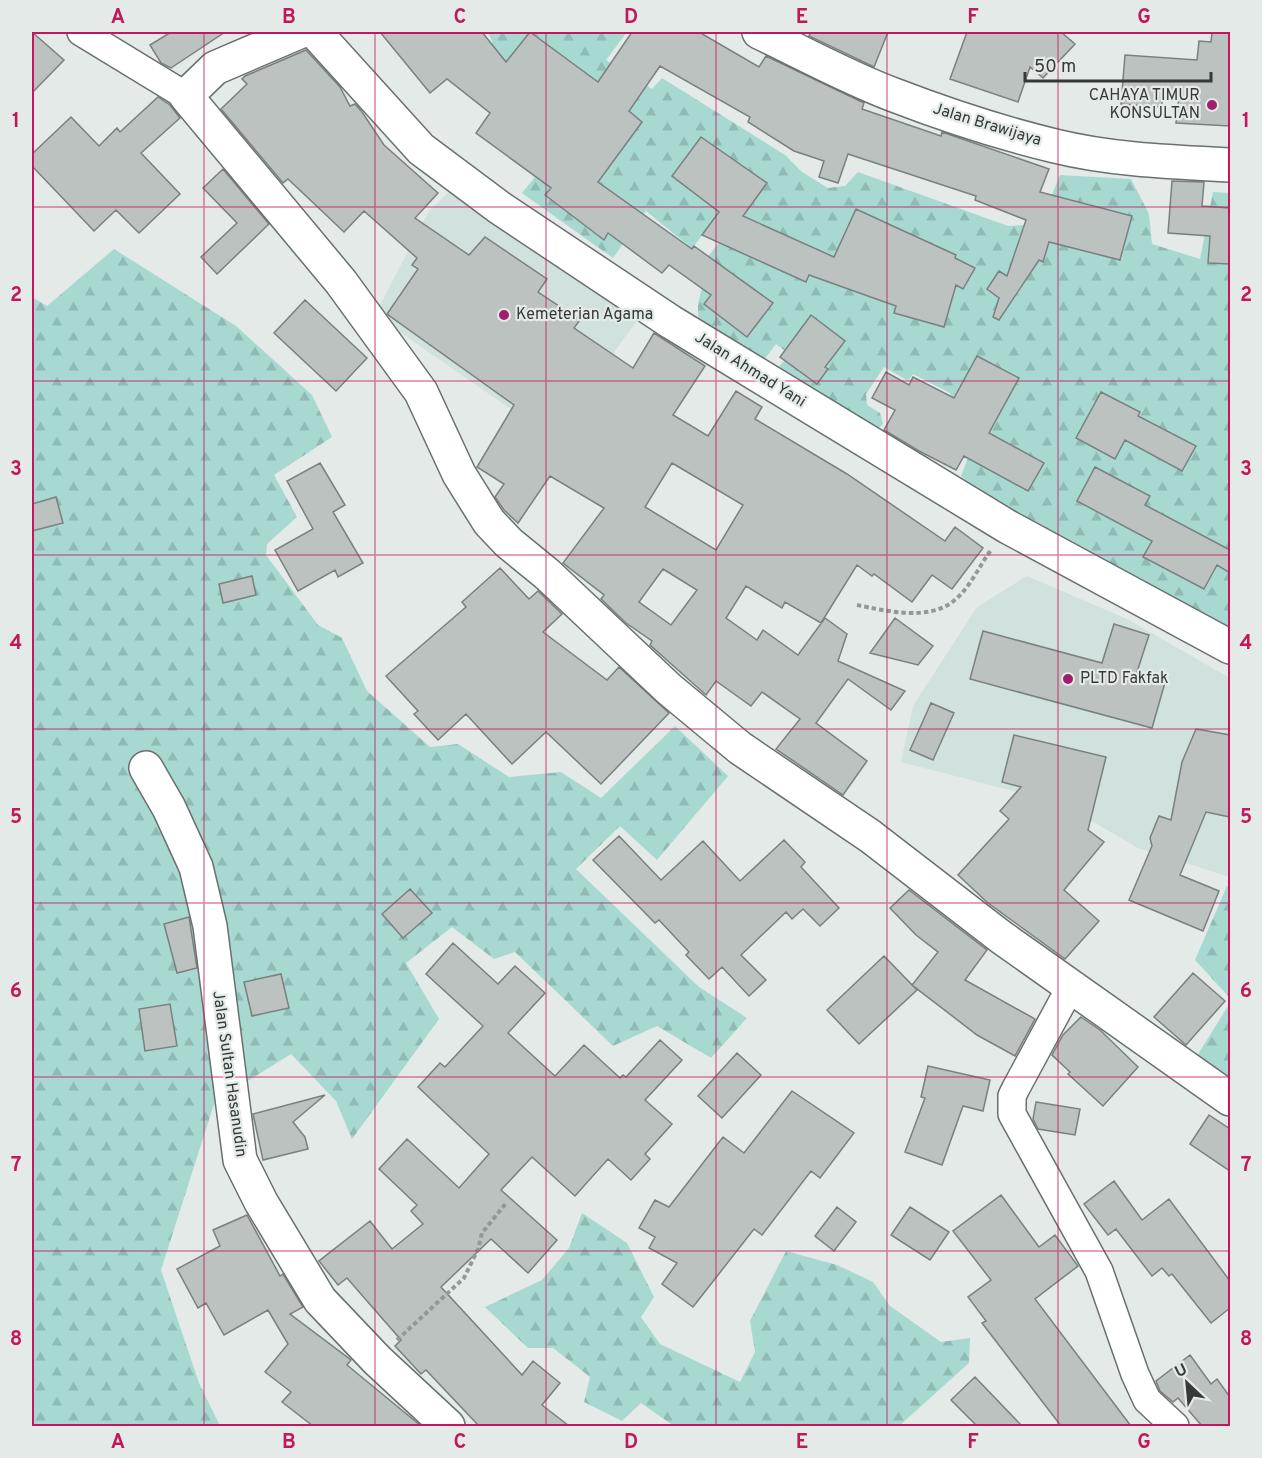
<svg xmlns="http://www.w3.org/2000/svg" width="1262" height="1458" font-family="Overpass,sans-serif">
<defs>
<pattern id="forest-firs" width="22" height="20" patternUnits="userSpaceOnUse" patternTransform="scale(1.5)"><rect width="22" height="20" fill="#a7d9d1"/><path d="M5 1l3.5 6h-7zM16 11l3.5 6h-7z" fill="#90bbb4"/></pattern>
</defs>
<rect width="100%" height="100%" fill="#e3eae8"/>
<path fill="#d1e1de" d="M450,191L637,321L551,437L381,319L377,311L429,211Z
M1027,576L1127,619L1230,678V877L1138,848L1092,821L1025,794L901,762L913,706L977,607Z"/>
<path fill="url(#forest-firs)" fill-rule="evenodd" d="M487,32H530L501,70L560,114L589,75L530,32H627L606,60L652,89L662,78L785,155L802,172L828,188L845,186L858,172L1008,226L1040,224L1060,175L1131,179L1149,214L1152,244L1200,259L1213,192L1230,193V208H1221L1219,231L1230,232V236L1210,235L1208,262L1230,264V473L1227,482L1230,484V557L1224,569L1230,573V634L1055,537L984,495L961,476L983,419L954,401L950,393L913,374L908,381L884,367L866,394L867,405L880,413L883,424L874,433L808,390L752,359L698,317V304L707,266L689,252V246L646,211L613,258L522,193L563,142L561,124C546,114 514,96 503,84C490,69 498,45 487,32ZM593,85L642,122L618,154L568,118ZM701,137L733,160L704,199L672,176ZM740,164L767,184L736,224L709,205ZM1067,199L1132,216L1121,260L1055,243ZM856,209L908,233L894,262L842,239ZM747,218L820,251L806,282L734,249ZM1024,229L1050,237L1043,262L1015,252ZM706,230L720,241L705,261L691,250ZM939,247L956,255L947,275L929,267ZM851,256L881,267L870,296L840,285ZM960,261L975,268L963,289L949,281ZM729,271L772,303L747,337L704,304ZM999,271L1022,285L1010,304L987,289ZM903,283L952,297L944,327L895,313ZM810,316L845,341L827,364L794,339ZM776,344L789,354L776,371L763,361ZM799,348L828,369L817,384L788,363ZM978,356L1019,378L996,421L955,398ZM1101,392L1140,412L1115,459L1076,438ZM1156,425L1196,446L1182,471L1142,449ZM1004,441L1044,463L1028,491L988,470ZM1095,467L1150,496L1132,530L1077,501ZM1165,516L1227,548L1205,589L1143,557Z
M114,249L236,326L312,395L332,437L274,475L297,517L267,544L266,555L318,625L342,638L367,691L430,747L458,744L509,777L561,772L601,798L675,726L728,776L657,860L620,826L576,869L699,987L747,1018L711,1058L657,1026L613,1046L515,952L494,959L452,927L406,963L439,1019L352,1139L336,1101L291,1054L215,1101L161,1270L199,1383L220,1426H32V297L47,306Z
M1227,886L1230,887V998L1195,960Z
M1230,1003V1079L1195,1059Z
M582,1213L627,1243L654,1297L641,1317L660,1344L740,1382L755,1352L750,1321L786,1251L837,1265L873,1282L890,1306L941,1342L970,1338L969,1363L899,1426H674L641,1403L622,1421L584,1402L590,1377L553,1348H528L485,1307L542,1280L569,1248Z"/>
<path fill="#bbc2c0" stroke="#79807f" stroke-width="1.5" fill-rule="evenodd" d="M32,32L64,60L32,93Z
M171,32H225L171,68L161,63L150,45Z
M380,32H482L506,62L530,32L598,82L632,32H699L759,67L766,56L864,103L862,109L941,136L942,132L1049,169L1040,192L1132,216L1120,260L1049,242L1043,262L1039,260L999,320L993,317L999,298L987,289L999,271L1007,276L1026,220L975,200L976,196L848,154L838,183L819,177L824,161L794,151L748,122L750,117L660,66L629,111L642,122L598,182L692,249L694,246L773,303L747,337L704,304L711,295L669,265L662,273L608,233L604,240L545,195L551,188L476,133L490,113L447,79L430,93Z
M811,32H888L874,67L809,36Z
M967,32H1061L1075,44L1043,78L1030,67L1018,102L950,79Z
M1212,32H1230V126L1176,123L1179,95L1165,92L1161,107L1121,104L1125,55L1197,60L1199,41L1211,42Z
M306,50L340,87L350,106L355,104L362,112L384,145L438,193L415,218L469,255L485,237L547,279L538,292L580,320L574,328L633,368L654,333L705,366L673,415L708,436L736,391L762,407L755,419L847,474L945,541L955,527L983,548L952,589L932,575L912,602L874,574L872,576L857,565L821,623L785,602L782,608L746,586L726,618L757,640L763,630L798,655L825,618L847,634L838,661L905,691L891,710L848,679L816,723L867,761L843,795L776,749L800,719L762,692L751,706L716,681L706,695L650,645L652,641L626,623L601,599L604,595L563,563L604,508L550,476L518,523L504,510L495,497L504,484L477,467L514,405L387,314L418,269L412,265L417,258L364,211L344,232L288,179L283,183L221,109L247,84L242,79L245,76ZM672,463L743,505L716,550L645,507ZM663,569L697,590L671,625L639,602Z
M158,97L170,105L180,118L141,153L180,194L139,233L116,210L94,231L32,166V154L71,117L99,146L117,128L120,132Z
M701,137L767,183L743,216L834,257L856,209L956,255L955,258L975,268L963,289L956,285L944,327L894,313L896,306L809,275L806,282L702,235L719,212L672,176Z
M223,169L269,224L217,274L201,257L237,223L203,188Z
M1172,181L1204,182L1202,206L1230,208V264L1208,263L1210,236L1168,233Z
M305,300L367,358L336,391L274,333Z
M811,315L845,341L825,367L828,369L817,384L780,357Z
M977,356L1019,378L989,433L1044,463L1028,491L964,456L956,470L919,451L884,430L895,410L872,398L886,372L909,385L913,377L954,398Z
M1101,392L1140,412L1138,416L1196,446L1182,471L1125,440L1115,459L1076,438Z
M320,463L345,505L333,512L363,563L338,577L335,570L298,591L275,550L313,529L287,481Z
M1095,467L1150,496L1145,505L1230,550V573L1217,565L1204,589L1143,557L1152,541L1077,501Z
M56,497L63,523L32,531V504Z
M500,568L529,599L538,591L562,614L543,632L607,680L619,667L669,713L601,784L546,732L512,764L466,714L438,740L414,714L418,711L386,676L466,607L462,602Z
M252,576L256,595L223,603L219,584Z
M895,618L933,646L918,665L870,653Z
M1114,624L1149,635L1137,672L1166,679L1152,728L970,679L983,631L1102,663Z
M931,703L954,713L933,760L910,750Z
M1196,729L1230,735V817L1206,812L1180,875L1219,891L1203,931L1129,900L1152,846L1150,838L1159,816L1171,820L1182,762Z
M1014,735L1106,757L1088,830L1104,842L1064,890L1099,921L1065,959L988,903L958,875L1009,819L1000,811L1021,787L1002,782Z
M619,836L661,880L703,841L740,881L784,840L805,862L801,867L839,908L820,926L803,909L792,919L786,912L741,955L766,980L749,996L722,967L709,979L686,955L689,952L659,920L655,923L593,860Z
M410,889L432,913L403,938L382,914Z
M909,890L987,950L965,980L1035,1019L1015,1056L977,1035L912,985L938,952L916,935L890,908Z
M189,917L197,968L177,973L164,924Z
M453,943L498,984L515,966L545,993L508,1033L555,1076L584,1045L620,1078L623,1075L626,1077L660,1040L682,1060L645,1100L672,1124L645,1154L650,1159L631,1180L608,1159L575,1196L532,1157L501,1190L557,1240L528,1273L491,1239L441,1287L522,1375L533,1361L560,1383L542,1405L569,1426H479L426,1370L421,1374L395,1346L401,1340L347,1278L338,1285L319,1261L370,1221L392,1249L423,1224L411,1211L417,1205L379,1169L407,1139L459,1188L489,1154L418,1087L440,1063L445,1067L483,1026L426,974Z
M884,956L917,990L859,1044L827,1010Z
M1193,973L1225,1001L1186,1045L1154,1017Z
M281,974L289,1008L252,1016L244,982Z
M170,1004L177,1046L145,1051L139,1009Z
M1081,1017L1100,1030L1138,1067L1103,1106L1068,1074L1070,1072L1052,1055L1063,1035Z
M737,1053L761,1075L722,1118L698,1096Z
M928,1066L990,1080L983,1111L963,1106L942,1165L905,1152L925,1098L921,1097Z
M792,1091L854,1133L820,1178L811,1171L762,1235L754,1229L693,1307L662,1284L677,1263L649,1248L655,1237L639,1228L655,1200L669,1207L723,1137L744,1153Z
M325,1095L293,1122L305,1137L308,1149L263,1160L253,1114Z
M1036,1102L1080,1109L1075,1135L1038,1129L1033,1119Z
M1209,1115L1230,1129V1171L1190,1144Z
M1114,1181L1142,1220L1169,1199L1230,1281V1308L1211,1323L1172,1274L1169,1276L1162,1268L1152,1276L1116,1229L1108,1235L1084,1204Z
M1001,1195L1039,1247L1055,1235L1078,1266L1035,1299L1131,1426H1061L982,1323L986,1321L968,1297L991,1280L953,1231Z
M837,1207L856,1222L834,1251L815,1236Z
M910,1207L949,1232L930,1260L891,1235Z
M247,1215L280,1276L283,1274L303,1307L290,1314L351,1360L347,1365L421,1426H313L282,1402L291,1392L265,1372L288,1344L268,1310L224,1335L206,1303L198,1308L177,1269L220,1246L213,1230Z
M1190,1355L1211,1384L1217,1379L1230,1397V1426H1202L1178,1398L1173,1402L1160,1391L1156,1381Z
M975,1377L1022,1426H977L951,1400Z"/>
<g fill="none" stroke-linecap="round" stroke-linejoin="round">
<g stroke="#6a706f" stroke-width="30">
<path id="minor" d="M81,32L186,96
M1071,986L1016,1088L1012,1096V1114L1099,1271L1135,1374L1147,1400L1175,1426"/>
</g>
<g stroke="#6a706f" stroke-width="36">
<path id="tertiary" d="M146,768L169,808L196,867L210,926L240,1160L261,1202L320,1300L377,1360L448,1426"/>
</g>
<g stroke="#6a706f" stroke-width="36">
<path id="secondary" d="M299,32L215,68L186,96L341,282L421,392L459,474L489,522L509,543L547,574L669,689L740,748L870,836L1001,937L1230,1099
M759,32C803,53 848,78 894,95C946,115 1001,133 1055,146C1112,160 1172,162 1230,165"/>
</g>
<g stroke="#6a706f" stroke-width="36">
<path id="primary" d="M315,32L421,149L500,208L671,322L1008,527L1230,647"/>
</g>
<path stroke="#949998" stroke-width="4" stroke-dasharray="4.5 3" stroke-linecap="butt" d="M857,605C886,611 931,622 956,599C970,587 980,565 991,550
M397,1340L464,1278L478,1249L482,1233L507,1202"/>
<use href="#minor" stroke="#fff" stroke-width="27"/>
<use href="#tertiary" stroke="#fff" stroke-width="33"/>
<use href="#secondary" stroke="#fff" stroke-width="33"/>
<use href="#primary" stroke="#fff" stroke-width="33"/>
</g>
<path fill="none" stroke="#c2185b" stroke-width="1.5" stroke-opacity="0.55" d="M204,32V1426M375,32V1426M546,32V1426M716,32V1426M887,32V1426M1058,32V1426M32,207H1230M32,381H1230M32,555H1230M32,729H1230M32,903H1230M32,1077H1230M32,1251H1230"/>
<g fill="#a11e6e" stroke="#e3eae8" stroke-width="2">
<circle cx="1212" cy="105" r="6"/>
<circle cx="504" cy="315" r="6"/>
<circle cx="1068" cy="679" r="6"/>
</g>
<g text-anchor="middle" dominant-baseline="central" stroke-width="4.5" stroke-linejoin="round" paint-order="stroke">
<g font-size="16" fill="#363939" stroke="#e3eae8" text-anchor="start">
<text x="1200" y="96" text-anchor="end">CAHAYA TIMUR<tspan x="1200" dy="18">KONSULTAN</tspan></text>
<text x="516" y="315">Kemeterian Agama</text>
<text x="1080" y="679">PLTD Fakfak</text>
</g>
<g font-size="16" fill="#363939" stroke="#e3eae8">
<text transform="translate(987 125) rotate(17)">Jalan Brawijaya</text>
<text transform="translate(750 370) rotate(32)">Jalan Ahmad Yani</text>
<text transform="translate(229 1074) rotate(82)">Jalan Sultan Hasanudin</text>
</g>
</g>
<rect width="1262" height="1458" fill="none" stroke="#e3eae8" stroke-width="66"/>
<g transform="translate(1187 1383) rotate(334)" stroke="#e3eae8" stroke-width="4.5" paint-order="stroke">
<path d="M0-4.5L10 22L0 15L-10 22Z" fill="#363939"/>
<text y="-9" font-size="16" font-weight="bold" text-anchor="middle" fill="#363939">U</text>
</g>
<path d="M1025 72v9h186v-9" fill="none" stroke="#363939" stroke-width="3"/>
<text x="1034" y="72" font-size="18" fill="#363939" stroke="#e3eae8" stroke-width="4.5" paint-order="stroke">50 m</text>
<rect x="33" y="33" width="1196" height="1392" fill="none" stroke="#c2185b" stroke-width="2"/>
<g font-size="20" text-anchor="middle" font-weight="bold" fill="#c2185b">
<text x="118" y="23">A</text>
<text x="289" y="23">B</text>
<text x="460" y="23">C</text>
<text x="631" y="23">D</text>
<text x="802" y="23">E</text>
<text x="973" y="23">F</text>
<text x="1144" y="23">G</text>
<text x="16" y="127">1</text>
<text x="1246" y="127">1</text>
<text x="16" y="301">2</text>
<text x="1246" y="301">2</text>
<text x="16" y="475">3</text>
<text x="1246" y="475">3</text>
<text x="16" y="649">4</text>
<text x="1246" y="649">4</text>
<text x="16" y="823">5</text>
<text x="1246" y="823">5</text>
<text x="16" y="997">6</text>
<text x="1246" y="997">6</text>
<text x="16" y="1171">7</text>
<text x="1246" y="1171">7</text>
<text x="16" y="1345">8</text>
<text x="1246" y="1345">8</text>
<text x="118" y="1448">A</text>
<text x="289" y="1448">B</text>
<text x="460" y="1448">C</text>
<text x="631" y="1448">D</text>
<text x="802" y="1448">E</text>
<text x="973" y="1448">F</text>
<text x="1144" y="1448">G</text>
</g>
</svg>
